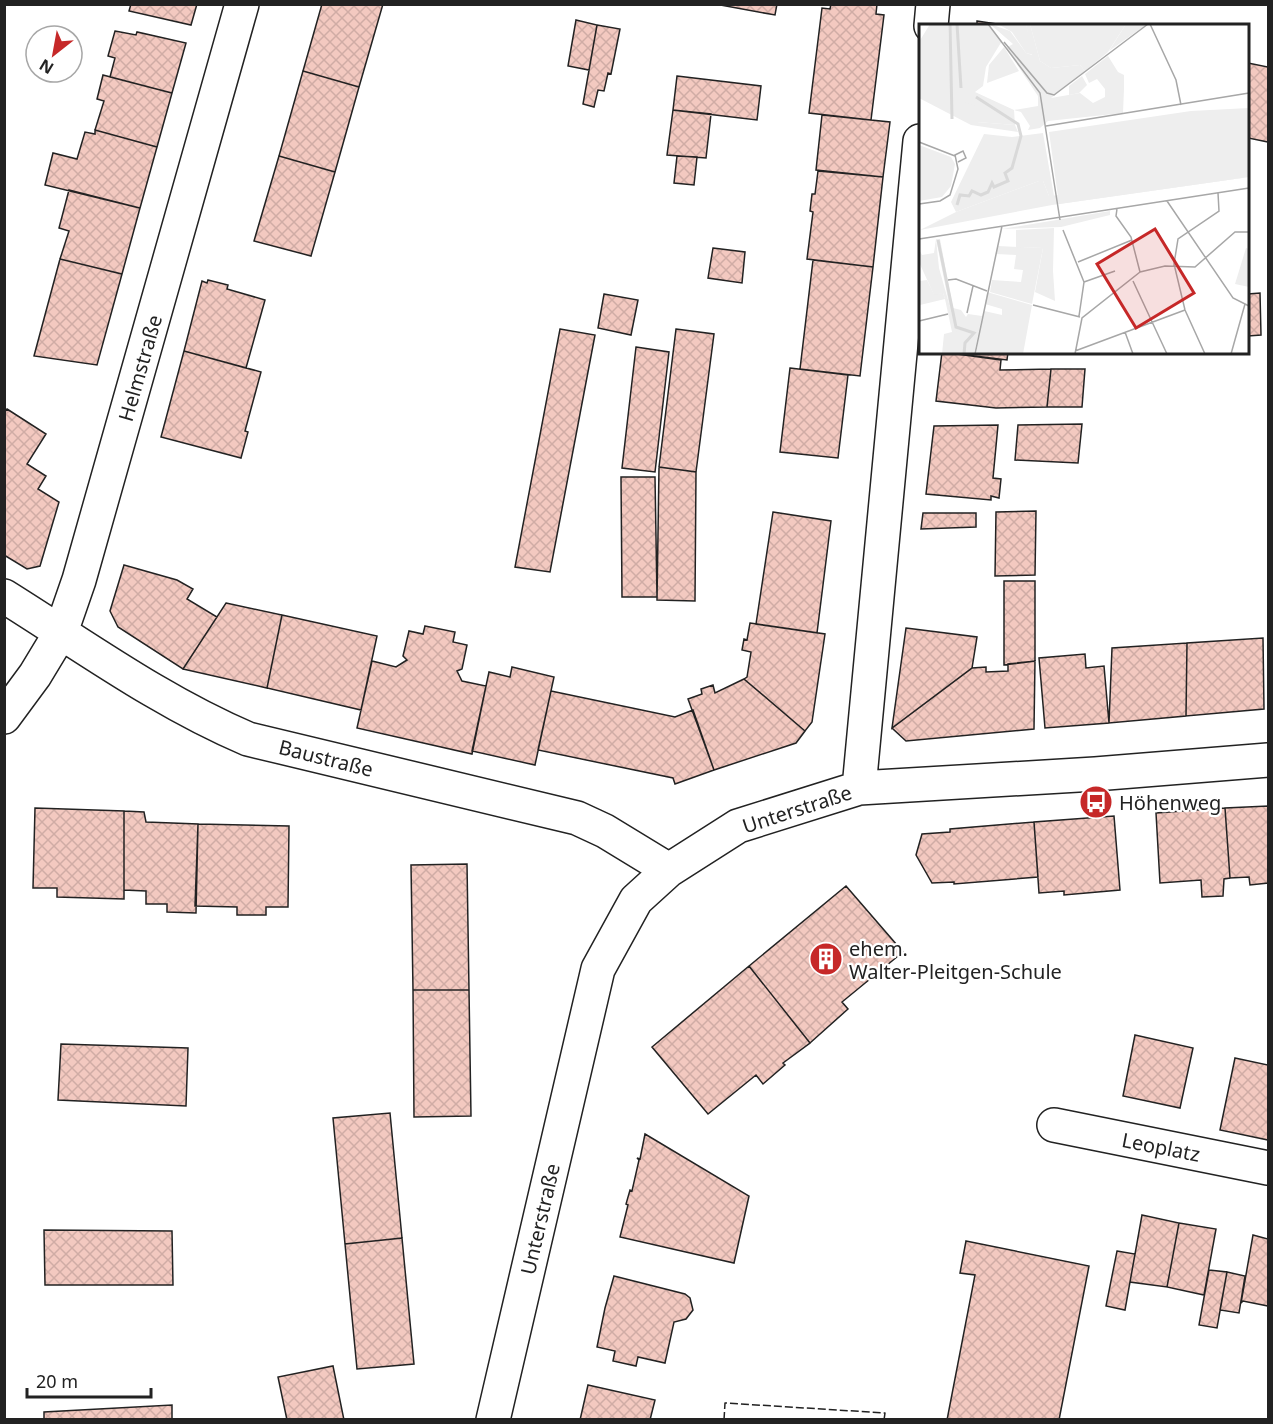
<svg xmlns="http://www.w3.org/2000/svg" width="1273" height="1424" font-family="'Noto Sans',sans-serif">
<defs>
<pattern id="building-cross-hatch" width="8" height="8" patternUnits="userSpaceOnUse" patternTransform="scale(1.5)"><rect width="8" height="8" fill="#f3c9c0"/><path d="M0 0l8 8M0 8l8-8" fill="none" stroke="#d0aca5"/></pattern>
</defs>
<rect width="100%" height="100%" fill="#fff"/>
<path fill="url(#building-cross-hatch)" stroke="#222" stroke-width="1.5" d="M131,4H197L191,25L129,11Z
M322,4H383L359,87L303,71Z
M715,4H777L775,15Z
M831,4H877L876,14L884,15L871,120L809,113L822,8L830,9Z
M576,20L597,25L589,70L568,66Z
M977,21L1010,26H977Z
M597,25L620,29L611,74L608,73L604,91L598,90L594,107L583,104Z
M115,31L136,35L137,32L186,43L172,93L110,77L115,58L108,56Z
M1248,63L1268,67V142L1248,138Z
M303,71L359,87L335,172L279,156Z
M103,75L172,93L157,147L95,130L104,101L97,99Z
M677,76L761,86L757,120L673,110Z
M673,110L711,114L706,158L667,155Z
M822,115L890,122L883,177L816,170Z
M95,130L157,147L140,208L45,185L53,153L77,159L85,132L95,134Z
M279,156L335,172L311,256L254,241Z
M677,156L697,157L694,185L674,183Z
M818,171L883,177L873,267L807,259L813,212L810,211L812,194H815Z
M69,190L140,208L122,274L60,259L69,231L59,228Z
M713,248L745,252L742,283L708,278Z
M60,259L122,274L97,365L34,356Z
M813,260L873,267L860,376L800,369Z
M208,280L228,285L227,289L265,300L246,368L184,351L202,281L207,283Z
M1260,293L1261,335L1248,336V294Z
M604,294L638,300L631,335L598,328Z
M560,329L595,335L550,572L515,567Z
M676,329L714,334L696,472L659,467Z
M636,347L669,352L655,472L622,468Z
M184,351L261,372L245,431L248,432L241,458L161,437Z
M942,352L1001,360L1000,370L1051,369L1047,407L996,408L936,401Z
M943,352H1008L1007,360Z
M790,368L848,375L838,458L780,452Z
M1051,369H1085L1082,407H1047Z
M7,409L46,434L27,464L46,476L38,489L59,502L40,566L27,569L4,555V413Z
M1082,424L1078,463L1015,460L1018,425Z
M998,425L993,478L1001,479L999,498L991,496V500L926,494L934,426Z
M659,467L696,472L695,601L657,600Z
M621,477H655L657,597H622Z
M1036,511L1035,575L995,576L996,512Z
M773,512L831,521L817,633L756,624Z
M923,513H976V527L921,529Z
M124,565L177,580L193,589L187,599L217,617L183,669L118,627L110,611Z
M1004,581H1035V661L1004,665Z
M226,603L282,615L267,688L183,669Z
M282,615L377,636L361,710L267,688Z
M750,623L825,634L812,722L805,731L744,679L747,677L751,652L742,650L744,639L747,640Z
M425,626L455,632L453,642L467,645L462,669L457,671L462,681L486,686L472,754L357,728L372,661L396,667L407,660L403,656L409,631L423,634Z
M906,628L977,637L972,668L892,728Z
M1263,638L1264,709L1186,716L1187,643Z
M1187,643L1186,716L1109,723L1112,648Z
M1085,654L1086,668L1104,666L1109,723L1045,728L1039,658Z
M1035,661L1034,729L906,741L892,728L972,668L986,667V672L1008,671V664Z
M512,667L554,677L535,765L472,751L489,672L510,677Z
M744,679L805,731L796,743L714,770L688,699L702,694L701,689L713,685L715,693Z
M551,691L675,717L693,710L714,770L675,784L673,778L538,750Z
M1268,806V883L1250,885L1249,877L1230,878L1225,808Z
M35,808L124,811V899L57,897V888H33Z
M1225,808L1230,878L1224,879L1223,896L1202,897L1201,880L1160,883L1156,813Z
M124,811L144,812L146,822L198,824L196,913L167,912V904H146V891L124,890Z
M1114,816L1120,890L1064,895V891L1039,893L1034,822Z
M1034,822L1038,877L954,884V882L932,883L916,855L922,834L950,832V829Z
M198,824L289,826L288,907H266V915H237V907L195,906Z
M467,864L469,990H413L411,865Z
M846,886L903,952L842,1002L848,1009L810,1043L749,966Z
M749,966L810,1043L783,1063L785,1065L763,1084L756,1075L708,1114L652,1047Z
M413,990H469L471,1116L414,1117Z
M1135,1035L1193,1048L1180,1108L1123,1096Z
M61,1044L188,1048L186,1106L58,1100Z
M1235,1058L1268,1065V1140L1220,1130Z
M390,1113L402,1238L345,1244L333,1118Z
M645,1134L749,1196L734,1263L620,1237L628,1205L626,1204L630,1190L632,1191L639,1160L637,1158L640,1159Z
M1142,1215L1179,1223L1167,1287L1130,1282Z
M1179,1223L1216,1229L1204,1295L1167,1287Z
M44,1230L172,1231L173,1285H45Z
M1253,1235L1268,1239V1306L1243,1301L1241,1303Z
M402,1238L414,1364L357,1369L345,1244Z
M966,1241L1089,1266L1059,1420H947L975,1275L960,1273Z
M1117,1251L1135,1254L1125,1310L1106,1306Z
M1209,1270L1227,1272L1217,1328L1199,1325Z
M1227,1272L1245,1276L1239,1313L1220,1310Z
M614,1276L685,1294L690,1298L693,1310L686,1319L674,1322L665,1363L638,1357L636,1366L613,1361L615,1351L597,1347L605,1308Z
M333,1366L344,1420H287L278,1377Z
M588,1385L655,1400L650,1420H580Z
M172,1405V1420H44V1412Z"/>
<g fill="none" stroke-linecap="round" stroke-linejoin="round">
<g stroke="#222" stroke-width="36">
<path id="minor" d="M931,26L933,4
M4,596C84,646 161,702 248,739L577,818L605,831L669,870
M4,717L35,675L61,632L79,580L242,4
M859,788L920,141
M1054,1125L1268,1168
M493,1420L598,969L636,900L669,870L738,826L859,788L1095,774L1268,760"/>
</g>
<use href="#minor" stroke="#fff" stroke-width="33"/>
<path stroke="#222" stroke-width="1.5" stroke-dasharray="8 3" stroke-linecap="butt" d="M724,1420L725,1403L885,1413L884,1420"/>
</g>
<defs>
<g id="bus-disc" transform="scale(1.725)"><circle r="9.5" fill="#c62828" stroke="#fff"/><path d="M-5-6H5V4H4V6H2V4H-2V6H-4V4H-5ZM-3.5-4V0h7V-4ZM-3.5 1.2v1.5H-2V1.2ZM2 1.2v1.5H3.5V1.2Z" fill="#fff"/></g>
<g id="building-disc" transform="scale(1.725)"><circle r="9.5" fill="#c62828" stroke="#fff"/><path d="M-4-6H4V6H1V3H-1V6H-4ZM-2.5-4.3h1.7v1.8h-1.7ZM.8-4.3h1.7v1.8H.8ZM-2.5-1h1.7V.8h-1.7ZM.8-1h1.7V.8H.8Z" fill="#fff"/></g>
</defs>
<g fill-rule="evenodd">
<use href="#bus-disc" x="1096" y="802"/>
<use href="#building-disc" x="826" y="959"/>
</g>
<g text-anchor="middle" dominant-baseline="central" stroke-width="4.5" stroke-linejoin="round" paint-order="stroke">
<g font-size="20" fill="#222" stroke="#fff">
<text transform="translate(140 368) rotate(-74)">Helmstraße</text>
<text transform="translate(326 758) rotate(14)">Baustraße</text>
<text transform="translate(797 809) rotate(-18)">Unterstraße</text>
<text transform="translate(1161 1147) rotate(11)">Leoplatz</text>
<text transform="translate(540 1219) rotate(-77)">Unterstraße</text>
</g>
<g font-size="20" fill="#222" stroke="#fff" text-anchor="start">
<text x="1119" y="802">Höhenweg</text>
<text x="849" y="948">ehem.<tspan x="849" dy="23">Walter-Pleitgen-Schule</tspan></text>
</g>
</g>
<g transform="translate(919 24)">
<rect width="330" height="330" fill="#fff"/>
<path d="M29,0H68L83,17L67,43L64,62L56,68L95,86L96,101L58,98L43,77L33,73ZM111,0H207L189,28L166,47L161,41L132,44L121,37ZM85,23L100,47L68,59L70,41ZM189,32L199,48L205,51V65H186L178,55L170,59L166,50ZM0,121L32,133L36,140L32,162L23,173L0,177ZM191,187V191L142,203L83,205ZM79,222L124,224L113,280L71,268L73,256L102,258L104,246L95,245L97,231L77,230Z" fill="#eee"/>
<path d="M11,0H29L33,72H42L43,77L58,82V98L96,101L99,108L52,101L0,74V18ZM71,0L91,7L107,29L113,31L107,0H111L121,37L132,44L161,41L166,47L132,74L161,69L174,79L186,73V65L198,62L205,65L204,89L129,97L121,104L109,106L111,102L102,88L95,86L119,82V72L87,24L94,20ZM207,0H228L190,27ZM330,153L133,181L1,206L37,188L120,157H124L130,172ZM17,215H21L34,284L42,286L47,293L49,290L63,292L55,330H40ZM8,256L15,270L24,269L26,275L1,281L0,257Z" fill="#eee"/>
<path d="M79,0H107L115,31L107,29L93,8ZM163,52L168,61L160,69L150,71V62ZM330,84V153L140,180L130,108L272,87ZM124,109L135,172H130L124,157H120L37,188L32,178L65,110L93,113ZM17,215L20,244L40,315V330H23L25,310L33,308L26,275L24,269L15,271L0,238V225L3,231L15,229ZM68,268L113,281L104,330H57L65,287L83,291V285L66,280Z" fill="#eee"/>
<path d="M135,204L134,247L136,277L116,268L124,224L97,223V206ZM327,224L330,225V263L316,260Z" fill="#eee"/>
<path fill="none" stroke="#d9d9d9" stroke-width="3" d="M31,0L33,95M38,0L42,64M38,181L41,171L50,172L53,167L62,171L69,168L73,159L75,163L89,157L86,149L93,144L102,112L99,100L57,73M19,216L37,303L55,309L46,319L45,330"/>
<path fill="none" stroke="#a7a7a7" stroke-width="1.5" d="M69,0L121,69L141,196M231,0L257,56L262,81M85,18L128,69L135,71L229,0M127,102L330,69M0,118L36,132M248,177L314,274L330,282M0,180L21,177L31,171L39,145L36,131L44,127L47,134L39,138M144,206L165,258L160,292M0,215L330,164M159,238L213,216M221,248L246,242L276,243L316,208H330M29,256L37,255L68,267M214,257L248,330M165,258L196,247M114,281L161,293M48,289L54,262M0,297L29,290M206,308L214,330M156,327L266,286M56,330L83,202M156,330L163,294L221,248L212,213L197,192L198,185M286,330L266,286L255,240L259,215L300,187L299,169M312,330L326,280"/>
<path fill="#c62828" fill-opacity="0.15" stroke="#c62828" stroke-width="3" d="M236,205L275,269L217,304L178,240Z"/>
<rect width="330" height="330" fill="none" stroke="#222" stroke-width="3"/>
</g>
<rect width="1273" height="1424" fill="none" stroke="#222222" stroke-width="12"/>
<g transform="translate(54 54) rotate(211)"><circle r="28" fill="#ffffff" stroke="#a7a7a7" stroke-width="1.5"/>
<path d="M0-4.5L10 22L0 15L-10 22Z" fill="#c62828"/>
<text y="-9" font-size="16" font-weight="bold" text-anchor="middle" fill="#222222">N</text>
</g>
<path d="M27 1388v9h124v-9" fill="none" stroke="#222222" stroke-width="3"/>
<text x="36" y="1388" font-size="18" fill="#222222" stroke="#ffffff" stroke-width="4.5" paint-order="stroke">20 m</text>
</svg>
